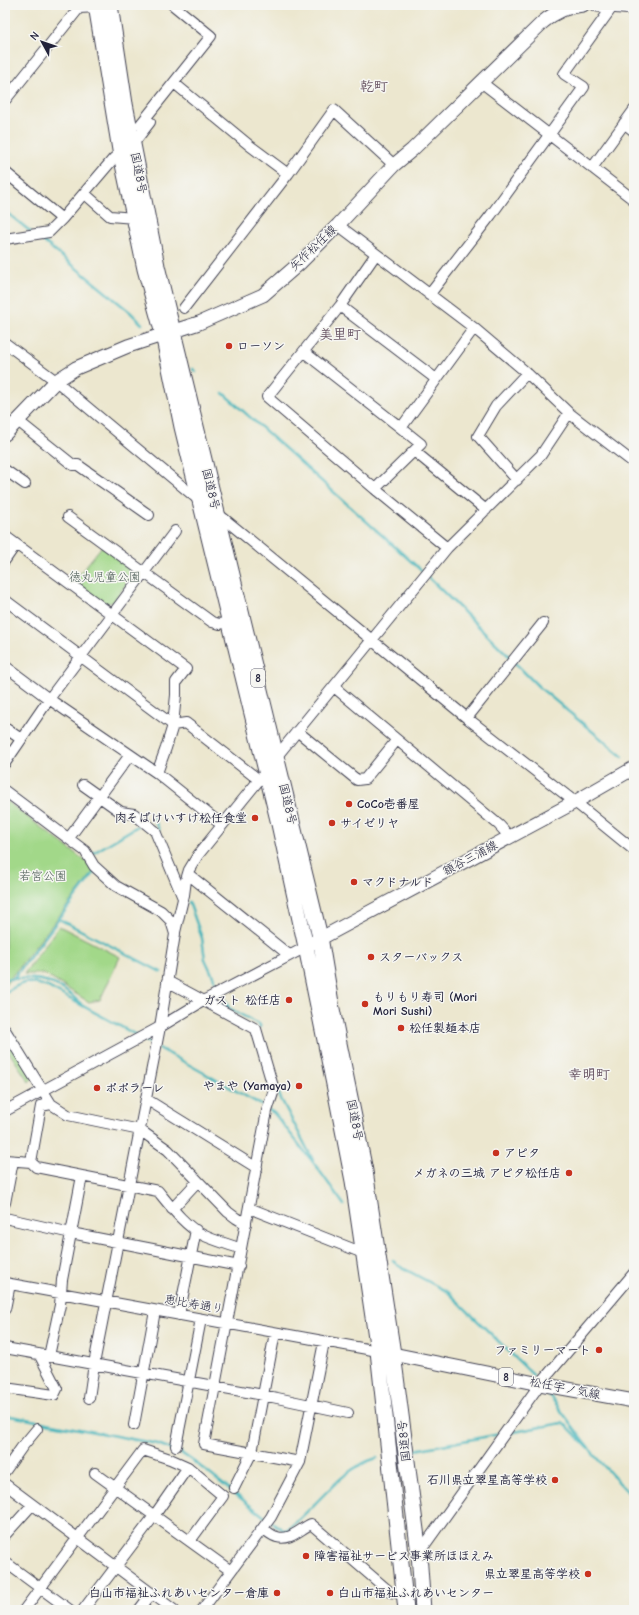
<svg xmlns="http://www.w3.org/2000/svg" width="639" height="1615" font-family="'Comic Neue','Klee One',sans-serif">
<rect width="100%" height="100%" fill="#f6f6f2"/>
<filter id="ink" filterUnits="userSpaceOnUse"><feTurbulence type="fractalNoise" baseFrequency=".025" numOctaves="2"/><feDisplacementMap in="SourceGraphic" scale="8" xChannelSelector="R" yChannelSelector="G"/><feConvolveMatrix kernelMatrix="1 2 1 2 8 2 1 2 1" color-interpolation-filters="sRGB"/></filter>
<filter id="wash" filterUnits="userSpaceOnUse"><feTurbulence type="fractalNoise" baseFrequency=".012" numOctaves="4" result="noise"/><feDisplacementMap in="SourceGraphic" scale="16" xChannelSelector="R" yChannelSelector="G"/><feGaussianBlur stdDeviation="0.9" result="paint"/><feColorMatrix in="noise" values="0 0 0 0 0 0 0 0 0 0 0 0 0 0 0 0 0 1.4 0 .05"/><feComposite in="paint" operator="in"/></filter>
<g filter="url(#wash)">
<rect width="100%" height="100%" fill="#ece7cf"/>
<path fill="#a2d889" stroke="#627d62" d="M102,546L133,570V575L113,602L105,604L74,581Z
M5,800L96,869L5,985Z
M59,926L120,957L100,1000L89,1002L44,974H24Z
M5,1022L39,1072L29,1082L5,1046Z"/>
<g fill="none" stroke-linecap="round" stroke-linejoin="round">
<path stroke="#45b5bc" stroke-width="2.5" d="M5,211L31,232
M38,237L130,312L142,324
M193,369L196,372
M223,393L423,572
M427,576L512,659
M515,663L539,687L623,757
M153,816L159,830
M90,855L141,824
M189,902L202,938L205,959L219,989
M59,919L161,972
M5,979C40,978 55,978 81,1004
M13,979L94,873L93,869
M5,993C23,981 27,980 48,987L138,1036
M222,994L229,1008L260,1025V1027
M217,1002L229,1008
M144,1040L153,1045
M159,1048L265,1107
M278,1090L280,1097L313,1160
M269,1110L274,1113L316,1166L344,1205
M393,1260L397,1265L448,1292L533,1375
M547,1392L589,1448
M5,1415L158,1444L181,1453L197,1464L266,1518
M509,1433L562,1423L567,1426L593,1453
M415,1450L500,1434
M593,1454L634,1499
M270,1521L285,1531C317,1508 338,1469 377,1458"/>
</g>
</g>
<g filter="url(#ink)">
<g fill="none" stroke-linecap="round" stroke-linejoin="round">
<g stroke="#404051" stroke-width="12">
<path id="minor" d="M481,82L634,200
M174,83L249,145L288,174
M6,99L79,8L97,7
M624,123L634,131
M140,125L211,36L173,5
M133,144L150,122
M592,168L634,110
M5,172L62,219L49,232L5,239
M84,193L110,216L134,218
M62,219L114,158
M338,225L474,328L527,373L569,413L634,463
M376,254L340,306L267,397L375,489L421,444L401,428L474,328
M429,295L491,215L584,87L564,74L613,6
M340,306L436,379
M184,308L288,174L334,110L394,165
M5,343L56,381L201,502
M304,352L401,428
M18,421L73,465H78L149,515
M414,451L486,510
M5,470L25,484
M517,480L478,436L496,406L527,373
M375,489L447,548
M217,513L467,718L575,802L634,850
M68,517L212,622L220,624L229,621
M5,536L186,669L176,682V695L173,725L166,748L157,773
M5,560L16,544
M5,600L173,725L186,723L259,780L268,778
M5,666L49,699L157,773L222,825
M334,687L499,825L510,837
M467,718L543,623
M5,728L21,739
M297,731L357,780L365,779L396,741
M277,756L447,548L541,455L569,413
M5,763L49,699L175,531
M83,785L121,812L134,814L155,831L183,898
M5,791L85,851L94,866L116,886L161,911L171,921L175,934L160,1027L94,1364L89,1398
M69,838L130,755
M188,874L289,955
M175,932L184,895L186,880L189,870L198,855L259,780
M167,981L256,1029L274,1090L267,1111L204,1444L300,1462
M5,1030L51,1104L68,1115L140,1130L168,1150L228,1212L236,1218L246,1224
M146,1099L257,1168
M5,1111L160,1027L203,1001L306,947
M5,1160L31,1162L36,1167L158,1191C171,1207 185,1226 203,1235C215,1241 229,1244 241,1249
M31,1162L41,1106L51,1104
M5,1203L13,1161
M249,1208L363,1253
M172,1209L198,1181
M5,1218L71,1233L239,1266
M5,1283L378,1351
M5,1309L10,1284
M179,1315L196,1230
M5,1348L263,1395L348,1413
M49,1356L60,1305L62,1280L82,1176
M5,1388L54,1395L57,1389L39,1354
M134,1425L155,1311
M176,1446L201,1319
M188,1467L223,1496L190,1541
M5,1471L22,1447L37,1429
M95,1473L231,1571
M5,1484L174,1610
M234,1488L252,1452L275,1333
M263,1529C267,1531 272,1536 277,1537C290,1541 300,1529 311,1524L390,1592L405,1594
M5,1535L32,1505
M419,1553L540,1384L634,1273
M5,1562L70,1610
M24,1610L143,1450L170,1459L188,1467L154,1516L83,1610
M139,1610L152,1593
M202,1610L271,1517L300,1462L324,1342"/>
</g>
<g stroke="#404051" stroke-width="15">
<path id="major" d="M597,5L634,8
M5,434L56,381L76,368L128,346L199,323L263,295L301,262L338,225L394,165L412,150L543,22C555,12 567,6 583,5
M312,943L575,802L634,768
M383,1352L540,1384L634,1401"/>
</g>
<g stroke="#404051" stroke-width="17">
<path id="highway" d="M96,5L120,150L145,269L163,334L182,427L279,824L306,947L336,1094L353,1181L378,1351L406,1610
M110,5L125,104L157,266L320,937L332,1009L365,1171L393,1354L419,1553L423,1610"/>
</g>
<use href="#minor" stroke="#fff" stroke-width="10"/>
<use href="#major" stroke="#fff" stroke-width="13"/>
<use href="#highway" stroke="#fff" stroke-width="15"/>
</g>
</g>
<g fill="#c8321e" stroke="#f6f6f2" stroke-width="1.5">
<circle cx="229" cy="346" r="4"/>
<circle cx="349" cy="804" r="4"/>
<circle cx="255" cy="818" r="4"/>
<circle cx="332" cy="823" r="4"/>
<circle cx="354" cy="882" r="4"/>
<circle cx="371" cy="957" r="4"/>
<circle cx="289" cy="1000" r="4"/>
<circle cx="365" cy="1004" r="4"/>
<circle cx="401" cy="1028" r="4"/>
<circle cx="299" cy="1086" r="4"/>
<circle cx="97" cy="1088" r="4"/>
<circle cx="496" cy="1153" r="4"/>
<circle cx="569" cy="1173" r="4"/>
<circle cx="599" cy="1350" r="4"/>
<circle cx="555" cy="1480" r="4"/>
<circle cx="306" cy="1556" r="4"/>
<circle cx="588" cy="1574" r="4"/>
<circle cx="277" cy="1593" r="4"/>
<circle cx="330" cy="1593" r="4"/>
</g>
<g text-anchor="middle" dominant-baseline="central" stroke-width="3" stroke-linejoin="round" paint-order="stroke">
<g fill="#f6f6f2" stroke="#626272" stroke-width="1">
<rect x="251" y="669" width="14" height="18" rx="3"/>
<rect x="499" y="1368" width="14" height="18" rx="3"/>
</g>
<g font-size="11" font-weight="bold" fill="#22223b">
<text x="258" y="678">8</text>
<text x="506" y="1377">8</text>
</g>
<g font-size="12" fill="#22223b" stroke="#f6f6f2">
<text transform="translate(139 173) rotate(79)">国道8号</text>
<text transform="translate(313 248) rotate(-44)">矢作松任線</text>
<text transform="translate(211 489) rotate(77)">国道8号</text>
<text transform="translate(288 804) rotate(77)">国道8号</text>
<text transform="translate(470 858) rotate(-28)">額谷三浦線</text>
<text transform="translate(355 1120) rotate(79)">国道8号</text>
<text transform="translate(194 1304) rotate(10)">恵比寿通り</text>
<text transform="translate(565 1388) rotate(11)">松任宇ノ気線</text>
<text transform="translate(404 1441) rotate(-96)">国道8号</text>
</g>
<g font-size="12" font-weight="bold" fill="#22223b" stroke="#f6f6f2" text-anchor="start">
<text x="237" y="346">ローソン</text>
<text x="357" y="804">CoCo壱番屋</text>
<text x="247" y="818" text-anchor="end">肉そばけいすけ松任食堂</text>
<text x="340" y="823">サイゼリヤ</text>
<text x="362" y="882">マクドナルド</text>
<text x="379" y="957">スターバックス</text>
<text x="373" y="997">もりもり寿司 (Mori<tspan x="373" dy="14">Mori Sushi)</tspan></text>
<text x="281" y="1000" text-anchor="end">ガスト 松任店</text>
<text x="409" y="1028">松任製麺本店</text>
<text x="291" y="1086" text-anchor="end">やまや (Yamaya)</text>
<text x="105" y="1088">ポポラーレ</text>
<text x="504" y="1153">アピタ</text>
<text x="561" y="1173" text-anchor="end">メガネの三城 アピタ松任店</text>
<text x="591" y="1350" text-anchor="end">ファミリーマート</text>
<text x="547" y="1480" text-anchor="end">石川県立翠星高等学校</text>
<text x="314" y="1556">障害福祉サービス事業所ほほえみ</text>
<text x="580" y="1574" text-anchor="end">県立翠星高等学校</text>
<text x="269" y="1593" text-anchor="end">白山市福祉ふれあいセンター倉庫</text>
<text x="338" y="1593">白山市福祉ふれあいセンター</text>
</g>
<g font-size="12" fill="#485952" stroke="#f6f6f2">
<text x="105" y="577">徳丸児童公園</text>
<text x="43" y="876">若宮公園</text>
</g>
<g font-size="14" font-weight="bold" fill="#675362" stroke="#f6f6f2">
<text x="374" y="86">乾町</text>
<text x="340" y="334">美里町</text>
<text x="589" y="1074">幸明町</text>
</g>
</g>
<rect width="639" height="1615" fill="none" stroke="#f6f6f2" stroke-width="20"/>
<g transform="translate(42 42) rotate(310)" stroke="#f6f6f2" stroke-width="3" paint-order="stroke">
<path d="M0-3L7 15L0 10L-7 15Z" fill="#22223b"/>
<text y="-6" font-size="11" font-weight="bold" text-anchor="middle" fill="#22223b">N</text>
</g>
</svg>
